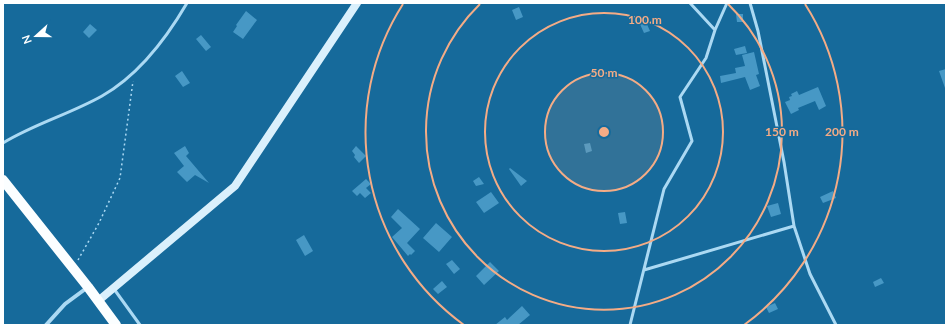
<svg xmlns="http://www.w3.org/2000/svg" width="949" height="328" font-family="Lato,sans-serif">
<rect width="100%" height="100%" fill="#166a9b"/>
<path fill="#4798c5" d="M519,7L523,17L516,20L512,10Z
M246,11L257,20L243,39L233,32L237,26L236,25Z
M736,14H743V22H737Z
M645,20L650,31L644,33L639,22Z
M90,24L97,30L89,38L83,32Z
M201,35L211,47L206,51L196,39Z
M745,46L747,53L736,55L734,49Z
M754,52L759,74L756,75L760,86L750,90L745,77L721,83L720,76L736,73L735,68L745,66L742,55Z
M946,69V88H945L939,71Z
M182,71L190,83L183,87L175,76Z
M818,87L826,106L819,110L815,101L798,108L799,110L791,114L785,102L790,100L789,97L792,96L791,94L797,91L799,95Z
M590,143L592,151L586,153L584,144Z
M185,146L189,153L186,156L209,183L195,175L187,182L177,172L184,166L174,153Z
M356,146L366,156L359,163L354,157L355,155L352,151Z
M510,168L527,181L521,186L509,169Z
M479,177L484,184L476,186L473,181Z
M366,179L371,184L366,188L371,193L365,198L360,193L357,196L352,191Z
M833,191L836,198L823,203L820,197Z
M491,192L499,203L484,213L476,202Z
M778,203L781,214L771,217L767,206Z
M398,209L420,229L407,243L415,251L411,255L410,254L408,256L392,237L402,228L391,217Z
M625,212L627,223L620,224L618,213Z
M436,223L452,237L439,252L423,238Z
M304,235L313,251L305,256L296,240Z
M452,260L460,269L454,274L446,264Z
M490,262L499,271L484,285L476,276Z
M881,278L884,283L875,287L873,282Z
M442,281L447,287L438,294L433,289Z
M775,303L778,309L769,313L766,307Z
M522,306L530,315L518,325H495L505,317L507,320Z"/>
<g fill="none" stroke-linecap="round" stroke-linejoin="round">
<path stroke="#abd9f3" stroke-width="1.5" stroke-dasharray="2 3" stroke-linecap="butt" d="M78,260L99,223L120,178L133,81"/>
<path stroke="#abd9f3" stroke-width="3" d="M690,3L715,30
M750,3L758,31L784,162L794,226L810,274L836,325
M3,143C34,124 70,114 102,96C139,75 166,39 187,3
M644,270L794,226
M114,289L140,325
M630,325L664,189L692,141L680,97L706,58L715,30L727,3"/>
<path stroke="#abd9f3" stroke-width="4" d="M46,325L65,304L88,287"/>
<path stroke="#daf0fc" stroke-width="8" d="M98,301L235,186L357,3"/>
<path stroke="#fbfeff" stroke-width="10" d="M3,180L88,287L116,325"/>
</g>
<circle cx="604" cy="132" r="59" fill="#f4ac86" fill-opacity=".12"/>
<g fill="none" stroke="#f4ac86" stroke-width="2">
<circle cx="604" cy="132" r="59"/>
<circle cx="604" cy="132" r="119"/>
<path d="M728 4A178 178 0 1 1 480 4"/>
<path d="M464 325A238 238 0 0 1 403 4M805 4A238 238 0 0 1 744 325"/>
</g>
<circle cx="604" cy="132" r="6" fill="#f4ac86" stroke="#166a9b" stroke-width="2"/>
<g font-size="12" text-anchor="middle" font-weight="bold" fill="#f4ac86" stroke="#166a9b" stroke-width="3" stroke-linejoin="round" paint-order="stroke">
<text x="645" y="24">100 m</text>
<text x="604" y="77">50 m</text>
<text x="782" y="136">150 m</text>
<text x="842" y="136">200 m</text>
</g>
<rect width="949" height="328" fill="none" stroke="#ffffff" stroke-width="8"/>
<g transform="translate(36 36) rotate(249)" stroke="#166a9b" stroke-width="3" paint-order="stroke">
<path d="M0-3L7 15L0 10L-7 15Z" fill="#ffffff"/>
<text y="-6" font-size="11" font-weight="bold" text-anchor="middle" fill="#ffffff">N</text>
</g>
</svg>
